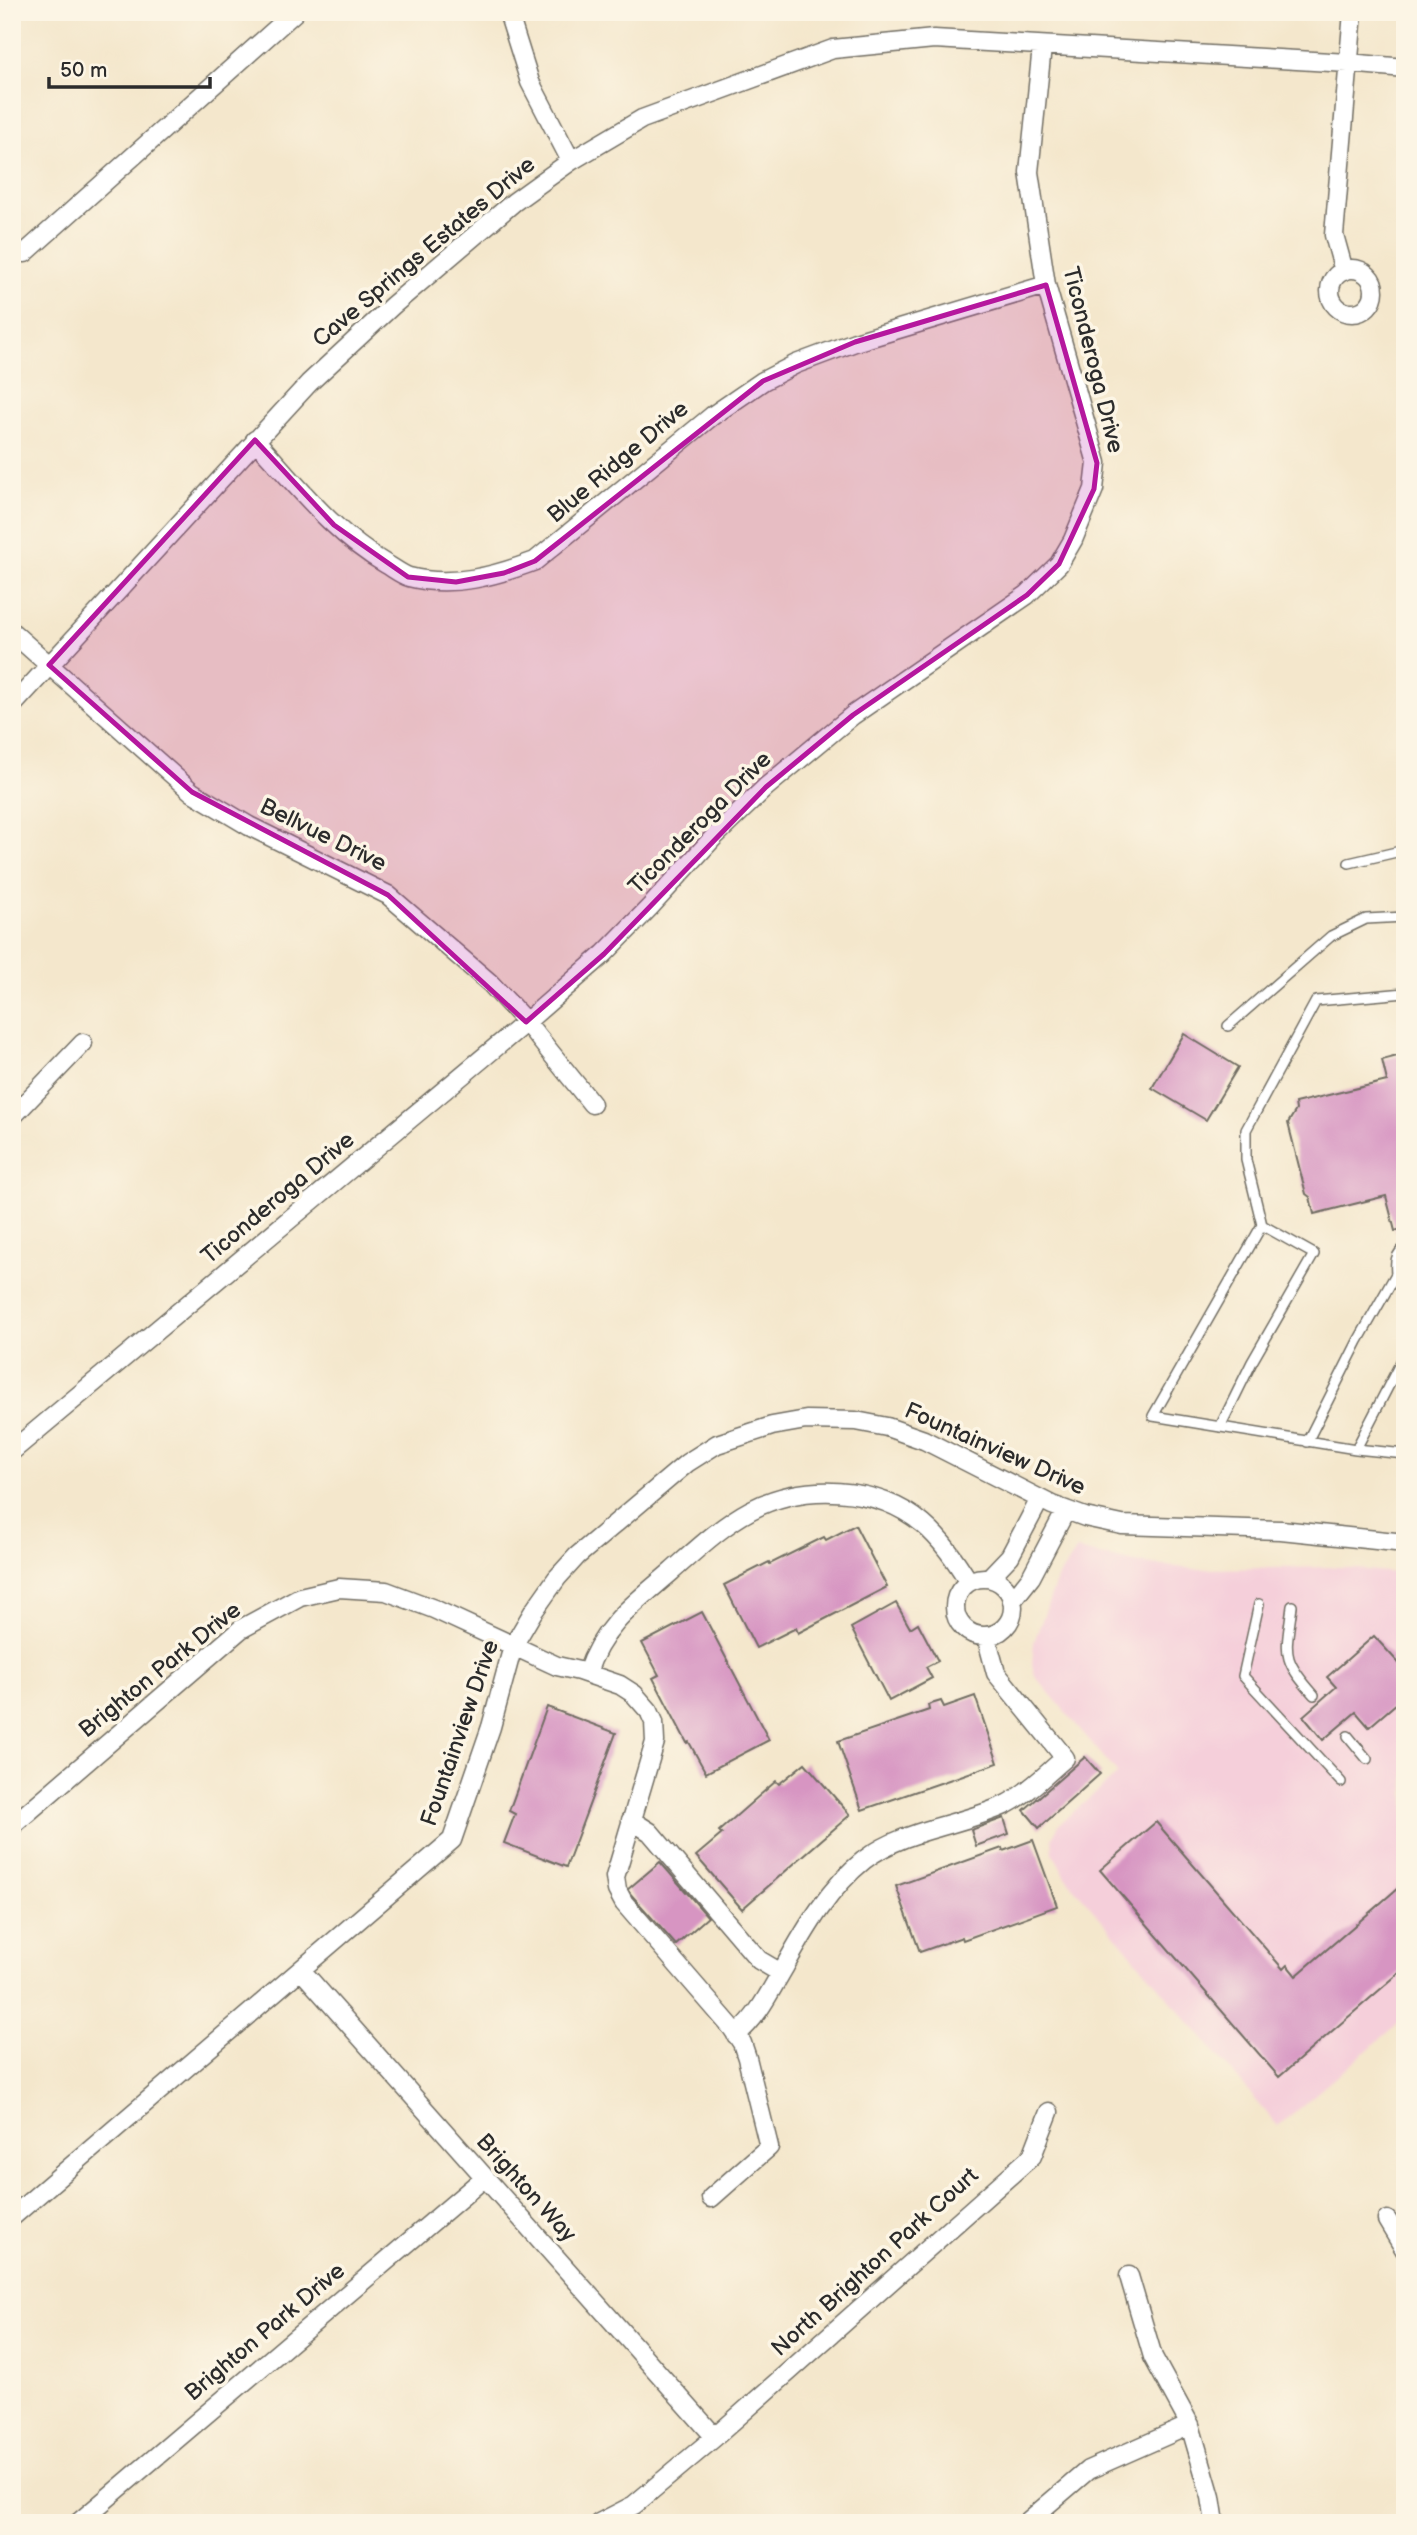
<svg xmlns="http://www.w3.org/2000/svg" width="1417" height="2535" font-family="'Balsamiq Sans',sans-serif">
<rect width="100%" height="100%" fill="#fcf5e5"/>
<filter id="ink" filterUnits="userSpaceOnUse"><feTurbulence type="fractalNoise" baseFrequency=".0143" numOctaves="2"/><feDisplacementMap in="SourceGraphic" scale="14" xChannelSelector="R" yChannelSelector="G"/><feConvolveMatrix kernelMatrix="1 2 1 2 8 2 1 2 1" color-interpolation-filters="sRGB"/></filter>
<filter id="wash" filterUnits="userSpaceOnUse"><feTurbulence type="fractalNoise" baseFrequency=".00686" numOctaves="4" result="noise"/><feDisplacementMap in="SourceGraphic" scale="28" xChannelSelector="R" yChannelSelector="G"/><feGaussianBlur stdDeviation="1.57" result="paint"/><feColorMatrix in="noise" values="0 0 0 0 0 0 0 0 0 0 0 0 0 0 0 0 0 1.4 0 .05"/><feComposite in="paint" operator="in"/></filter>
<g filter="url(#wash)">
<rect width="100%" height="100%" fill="#f4e7cc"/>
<path fill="#f5cfda" d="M1077,1550L1135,1563L1195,1569L1339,1567L1405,1574V2018L1278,2126L1067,1879L1053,1853L1052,1839L1059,1824L1118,1774L1035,1676L1032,1664L1034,1642L1057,1579Z"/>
<g id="blocks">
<path fill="#d795c2" d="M1184,1034L1238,1067L1206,1120L1152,1088Z
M1405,1054V1228L1395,1231L1386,1196L1314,1214L1310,1197L1306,1194L1288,1123L1296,1110L1295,1103L1387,1081L1382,1060Z
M855,1525L887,1587L798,1633L796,1628L756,1648L724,1585L769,1562L770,1564L824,1537L826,1540Z
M896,1603L910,1628L918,1623L938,1661L926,1667L932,1678L889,1701L851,1628Z
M702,1612L769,1740L706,1773L689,1742L687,1743L653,1678L659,1675L642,1643Z
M1374,1636L1405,1670V1696L1369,1727L1356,1712L1323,1740L1303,1716L1336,1687L1327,1677Z
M975,1696L998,1763L862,1810L838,1741L929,1710L928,1705L941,1701L944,1707Z
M547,1707L616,1733L566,1867L504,1843L515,1814L509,1811Z
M1085,1757L1100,1774L1039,1828L1024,1810Z
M805,1763L850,1815L742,1909L696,1856L722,1834L719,1831L776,1781L779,1784Z
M1004,1818L1009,1834L976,1846L971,1830Z
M1156,1822L1283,1969L1287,1965L1296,1976L1405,1882V1968L1279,2077L1100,1870Z
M1033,1840L1057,1906L963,1940L962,1937L920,1952L896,1886L1002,1848L1003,1851Z
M660,1862L708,1917L676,1945L627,1890Z"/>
</g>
</g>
<g filter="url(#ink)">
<use href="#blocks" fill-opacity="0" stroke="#716d63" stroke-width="2"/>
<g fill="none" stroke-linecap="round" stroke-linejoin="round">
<g stroke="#716d63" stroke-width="12">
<path id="service" d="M1349,863L1405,850
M1405,993L1316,1001L1246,1130V1160L1262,1225L1153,1416L1356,1449L1405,1454
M1228,1026L1331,936L1366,919L1405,917
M1405,1248C1395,1254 1395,1263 1396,1274L1405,1283
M1220,1427L1252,1362L1314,1254L1262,1225
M1307,1442L1358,1341L1396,1274
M1356,1449L1405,1354
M1259,1604L1243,1676L1341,1782
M1292,1606C1286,1654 1280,1657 1314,1695
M1348,1736L1367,1759"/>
</g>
<g stroke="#716d63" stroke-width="21">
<path id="minor" d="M508,12L530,82L571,161
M25,253L295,12
M1330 291a22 22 0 1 1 44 0a22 22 0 1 1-44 0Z
M1344,271L1334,235L1353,12
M255,440C296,484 334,534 386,564C393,568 402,575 409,577C452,588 495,576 535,561L712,416L763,381L796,364L855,342L1046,285
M12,632L192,792L249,826L388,895L490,983L526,1022L592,1104
M12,706L309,383L392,306L514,202L571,161L642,119L833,49L934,39L1348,63L1405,68
M12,1117L83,1043
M12,1451L526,1022L604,954L650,907L713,838L766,787L853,715L1027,595L1059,564L1073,540L1094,489L1097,463L1046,285L1029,172L1042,47
M989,1578L1010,1556L1040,1499
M955 1607a29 29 0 1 1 58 0a29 29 0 1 1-58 0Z
M1012,1601L1031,1577L1066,1510
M587,1673C602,1626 635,1603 671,1572C696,1550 721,1526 751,1510C802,1483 877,1485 923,1524C942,1540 956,1561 969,1582
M631,1820L650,1832L759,1960L781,1973
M12,1826L241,1629L300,1597L339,1588L386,1591L434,1609L557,1666L579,1671L620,1685L634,1694L649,1711L654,1722L655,1742L615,1877L617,1890L624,1903L732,2028L742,2043L747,2058L769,2147L711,2198
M301,1970L715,2437
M736,2035C759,2016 770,1991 785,1966C806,1928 830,1887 864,1860C906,1828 961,1826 1007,1804C1028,1793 1047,1773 1065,1758L996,1673L986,1636
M12,2217L452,1840L491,1727L513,1646L533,1612L557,1578L577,1556L687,1463L717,1444L772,1426L806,1420L856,1421L887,1427L924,1440L1052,1505L1085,1517L1122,1525L1281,1530L1405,1543
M1387,2220L1405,2250
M1129,2276L1153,2357L1190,2425L1211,2497L1215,2523
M78,2523L484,2178
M599,2523L634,2505L715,2437L1032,2156L1049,2112
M1026,2523L1088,2470L1190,2425"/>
</g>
<path stroke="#716d63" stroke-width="3.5" stroke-dasharray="5 5" stroke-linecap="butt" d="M477,1661L491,1655"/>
<use href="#service" stroke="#fff" stroke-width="9"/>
<use href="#minor" stroke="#fff" stroke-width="18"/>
</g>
</g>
<path fill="#b5179e" fill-opacity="0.2" stroke="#b5179e" stroke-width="5" stroke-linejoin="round" d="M1046,285L1097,463L1094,489L1059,564L1027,595L853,715L766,787L604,954L526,1022L388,895L192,792L49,665L255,440L334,525L408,577L456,582L504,573L535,561L763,381L855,342Z"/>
<g text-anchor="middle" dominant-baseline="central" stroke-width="7" stroke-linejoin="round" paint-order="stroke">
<g font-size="23" fill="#2b2b2b" stroke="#fcf5e5">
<text transform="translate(424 252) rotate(-40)">Cave Springs Estates Drive</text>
<text transform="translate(1093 360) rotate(76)">Ticonderoga Drive</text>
<text transform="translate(618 462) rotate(-40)">Blue Ridge Drive</text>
<text transform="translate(700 823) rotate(-45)">Ticonderoga Drive</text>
<text transform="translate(323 835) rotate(26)">Bellvue Drive</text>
<text transform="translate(278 1198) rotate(-40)">Ticonderoga Drive</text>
<text transform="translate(995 1449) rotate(24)">Fountainview Drive</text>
<text transform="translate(160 1670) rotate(-39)">Brighton Park Drive</text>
<text transform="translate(460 1733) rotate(-71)">Fountainview Drive</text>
<text transform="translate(526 2188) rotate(48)">Brighton Way</text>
<text transform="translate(875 2262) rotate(-42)">North Brighton Park Court</text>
<text transform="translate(265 2332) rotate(-40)">Brighton Park Drive</text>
</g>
</g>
<rect width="1417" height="2535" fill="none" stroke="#fcf5e5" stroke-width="42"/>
<path d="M49 77v10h161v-10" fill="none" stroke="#2b2b2b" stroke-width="3.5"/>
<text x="60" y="77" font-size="21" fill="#2b2b2b" stroke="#fcf5e5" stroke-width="5" paint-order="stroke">50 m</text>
</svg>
